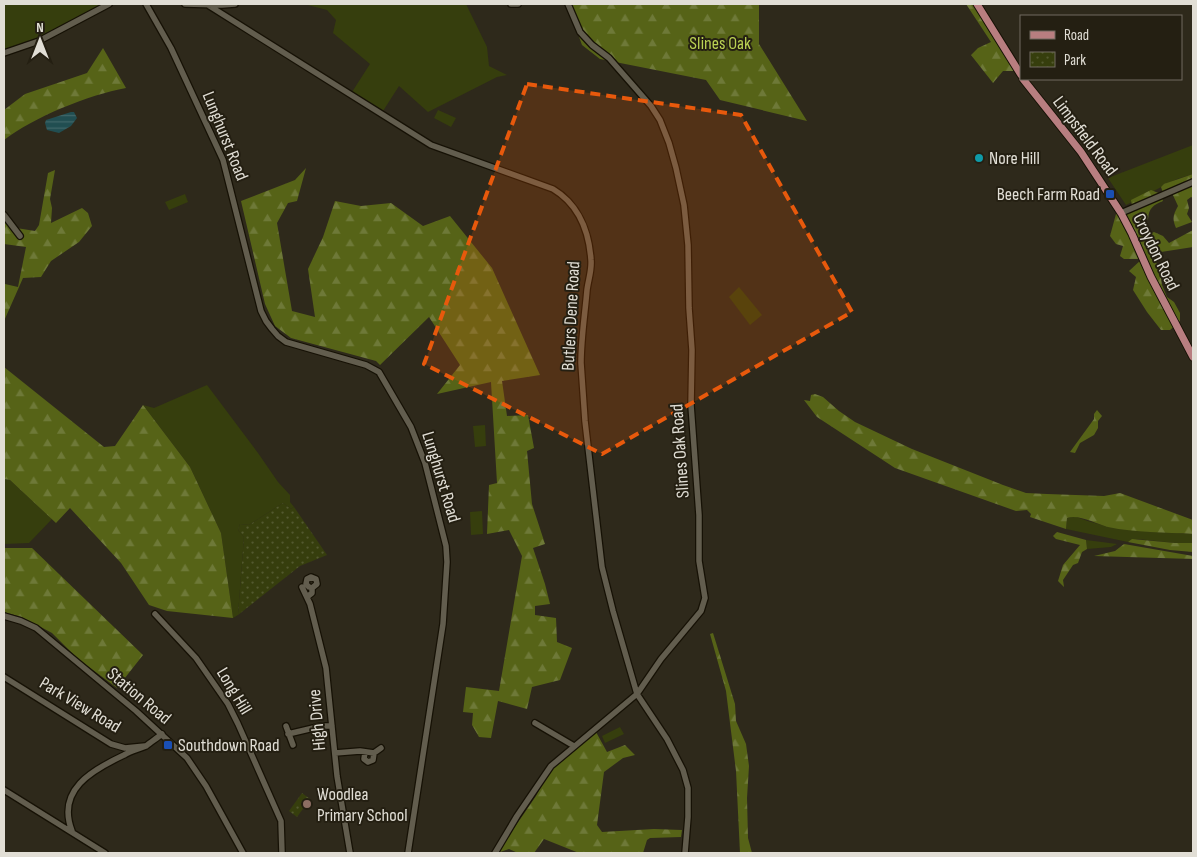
<svg xmlns="http://www.w3.org/2000/svg" width="1197" height="857" font-family="'Sofia Sans Condensed',sans-serif">
<defs>
<pattern id="forest-firs" width="22" height="20" patternUnits="userSpaceOnUse" patternTransform="scale(1.25)"><rect width="22" height="20" fill="#566317"/><path d="M5 1l3.5 6h-7zM16 11l3.5 6h-7z" fill="#6e7938"/></pattern>
<pattern id="park-dots" width="8" height="8" patternUnits="userSpaceOnUse" patternTransform="scale(1.25)"><rect width="8" height="8" fill="#363e0d"/><path d="M2 2h.1M6 6h.1" fill="none" stroke="#53592f" stroke-width="1.8" stroke-linecap="round"/></pattern>
<pattern id="water-rules" width="6" height="5" patternUnits="userSpaceOnUse" patternTransform="scale(1.25)"><rect width="6" height="5" fill="#214e51"/><path d="M0 2.5h6" fill="none" stroke="#416769"/></pattern>
</defs>
<rect width="100%" height="100%" fill="#2e291b"/>
<path fill="#363e0d" d="M4,4H103L38,38L4,51Z
M304,4H466L487,47L489,66L507,75L497,77L428,112L399,86L383,111L352,92L370,64L333,33L336,20L327,10Z
M438,110L456,118L451,127L434,118Z
M1193,145V174L1177,179L1126,205L1108,178Z
M185,194L188,202L169,210L165,202Z
M739,287L762,315L750,325L729,297Z
M207,385L258,453L278,482L290,495V502L294,507L291,509L283,503L249,525L240,524L238,530L244,537L238,615L233,618L221,533L190,467L143,405L154,408Z
M485,425L486,446L475,447L473,426Z
M4,479L10,480L52,519L29,543L4,544Z
M482,511L483,534L471,535L470,512Z
M1074,516C1112,532 1153,531 1193,534V543H1175L1137,539L1128,542L1066,529L1067,518Z
M1086,540L1117,544L1111,547L1087,549Z
M620,727L624,734L605,743L602,736Z"/>
<path fill="url(#forest-firs)" d="M571,4H759V44L807,121L720,100L706,80L600,59L582,45L578,34Z
M966,4H975L1017,71H1003L993,83L971,55L978,48L991,42Z
M103,48L126,88C88,95 34,117 4,140V110L25,94L87,73Z
M306,168L297,201L288,203L277,223L292,311L315,317L308,269L323,237L335,201L361,206L391,203L423,226L450,216L492,268L540,375L502,381L507,416L528,415L534,448L527,451L532,504L545,544L533,548L545,584L550,604L535,606V615L556,618L557,642L572,648L560,680L532,687L527,709L498,701L491,738L479,737L472,725L473,713L463,712L466,687L499,691L522,556L509,530L487,534L489,485L497,483L491,382L437,394L460,365L429,317L380,365L376,361L291,338L275,326L265,304L241,201L295,180Z
M55,170L50,199L52,208L51,223L82,208L88,213L92,226L79,242L51,261L41,277L23,278L4,321V288L5,284L18,287L26,247L4,244V217L10,227L35,231L39,225L48,173Z
M1193,174V198L1191,197L1187,200L1189,208L1187,214L1192,222L1176,228C1172,219 1173,215 1178,206L1172,193H1163L1161,187L1164,184Z
M1151,190L1161,194L1163,201C1153,205 1149,208 1148,219L1138,225L1140,231L1147,235L1154,232L1163,236L1169,243L1193,230V247L1161,252L1156,256V262L1160,272L1162,285L1167,297L1174,302L1180,313V321L1170,330H1161L1147,312L1133,290L1136,277L1129,271L1142,259H1124L1120,256L1123,246L1116,244L1110,236L1116,214L1125,212L1132,206L1131,200Z
M4,367L104,447L115,446L143,405L190,467L221,533L233,618L167,611L149,605L121,563L70,508L56,523L10,480L4,479Z
M815,394L823,397L839,411L855,422L912,449L1003,485L1026,493L1047,494L1104,496L1120,493L1193,520V534C1165,532 1136,533 1108,527C1096,524 1079,514 1067,518L1066,529L1030,517L1031,514L1027,510L1016,511L895,468L817,417L804,400L810,401L811,395Z
M1097,410L1102,416L1098,421V428L1094,435L1080,443L1075,453L1070,452L1094,419V414Z
M1057,532L1086,540L1087,549L1082,552L1078,563L1073,565L1063,580L1064,587L1058,581L1063,565L1080,545L1056,539L1053,536Z
M1132,539L1175,543H1193V552L1170,550L1128,542Z
M1124,544L1193,556V559L1094,556L1115,551Z
M4,548H32L143,655L117,688L77,658L52,633L22,617L4,612Z
M713,633L735,704L736,721L746,744L749,766L747,798L748,838L752,853H740L736,771L726,691L710,634Z
M596,732L607,752L625,745L635,755L623,758L604,772L597,825L602,832L654,829L682,830L681,837L650,838L647,840L643,853H579L544,839L534,853H518L509,849L497,853L536,796L550,770Z"/>
<path fill="url(#park-dots)" d="M283,503L291,509L294,507L327,555L300,566L238,615L244,537L238,530L240,524L249,525Z
M302,793L310,799L297,817L289,811Z"/>
<path fill="url(#water-rules)" d="M71,112H74L77,118L71,126L59,133L47,130L45,123L46,120Z"/>
<g fill="none" stroke-linecap="round" stroke-linejoin="round">
<g stroke="#161105" stroke-width="8">
<path id="minor" d="M146,4L171,48L223,160L261,311L266,321L272,329L278,336L286,342L366,365L379,372L411,427L425,463L446,546L447,562L443,624L408,853
M185,4L222,5L235,4
M511,4H518
M208,5L431,145L553,189C578,204 589,231 591,260C592,270 588,281 587,290C585,314 581,339 581,363L585,421L602,567L613,611L637,694L667,739L683,770L688,788V817L685,853
M4,53L39,41L109,4
M1121,213L1193,182
M4,215L20,236
M302,587L310,604L326,668L337,776L350,853
M307,597L312,593V588L317,584L316,579L311,577L307,579L306,584L309,587L312,588
M155,614L196,658L228,704L238,724L281,821L282,853
M4,616L21,621L36,628L136,711L187,758L206,786L243,853
M4,677L111,744L125,748L145,746
M535,723L574,746
M286,726L293,745
M288,734L322,726H332
M365,752L364,759L368,762L373,760L374,753
M335,753L360,751L374,753L381,748
M4,790L105,853
M72,831C56,790 92,770 124,755C131,751 139,749 146,746C151,742 157,738 162,734
M495,853L517,816L551,766L637,694L661,659L701,611L705,598L699,561V515L691,405L692,350L689,308L688,245L684,205L676,168L669,143L660,120L651,106L609,58L592,45L580,32L568,4"/>
</g>
<g stroke="#161105" stroke-width="9">
<path id="major" d="M977,4L1021,75
M1023,79L1081,152L1121,213L1132,234L1151,277L1193,357"/>
</g>
<use href="#minor" stroke="#625d4e" stroke-width="5.5"/>
<use href="#major" stroke="#b87e80" stroke-width="7"/>
</g>
<path fill="#e8590c" fill-opacity="0.2" stroke="#e8590c" stroke-width="4" stroke-dasharray="10 6" stroke-linejoin="round" d="M527,84L741,115L852,312L602,454L424,364Z"/>
<circle fill="#0f9aa8" stroke="#241f12" stroke-width="2" cx="979" cy="158" r="5"/>
<g fill="#1a4fb4" stroke="#241f12" stroke-width="2">
<rect x="1105" y="189" width="10" height="10" rx="2.5"/>
<rect x="163" y="740" width="10" height="10" rx="2.5"/>
</g>
<circle fill="#8d6e63" stroke="#241f12" stroke-width="2" cx="307" cy="804" r="5"/>
<g text-anchor="middle" dominant-baseline="central" stroke-width="4" stroke-linejoin="round" paint-order="stroke">
<g font-size="18" fill="#bad153" stroke="#241f12">
<text x="720" y="43">Slines Oak</text>
</g>
<g font-size="18" fill="#e1ded5" stroke="#241f12">
<text transform="translate(225 136) rotate(68)">Lunghurst Road</text>
<text transform="translate(1085 136) rotate(53)">Limpsfield Road</text>
<text transform="translate(1156 252) rotate(64)">Croydon Road</text>
<text transform="translate(571 316) rotate(-87)">Butlers Dene Road</text>
<text transform="translate(680 451) rotate(-94)">Slines Oak Road</text>
<text transform="translate(441 477) rotate(73)">Lunghurst Road</text>
<text transform="translate(234 691) rotate(59)">Long Hill</text>
<text transform="translate(139 696) rotate(40)">Station Road</text>
<text transform="translate(80 705) rotate(31)">Park View Road</text>
<text transform="translate(317 720) rotate(-95)">High Drive</text>
</g>
<g font-size="18" fill="#e1ded5" stroke="#241f12" text-anchor="start">
<text x="989" y="158">Nore Hill</text>
<text x="1100" y="194" text-anchor="end">Beech Farm Road</text>
<text x="178" y="745">Southdown Road</text>
<text x="317" y="794">Woodlea<tspan x="317" dy="21">Primary School</tspan></text>
</g>
</g>
<rect width="1197" height="857" fill="none" stroke="#e1ded5" stroke-width="10"/>
<rect x="1020" y="15" width="162" height="65" fill="#241f12" stroke="#706b60"/>
<rect x="1030" y="31" width="25" height="8" fill="#b87e80" stroke="#706b60"/>
<text x="1064" y="40" font-size="15" fill="#e1ded5">Road</text>
<rect x="1030" y="52" width="25" height="15" fill="url(#park-dots)" stroke="#706b60"/>
<text x="1064" y="65" font-size="15" fill="#e1ded5">Park</text>
<g transform="translate(40 40)" stroke="#241f12" stroke-width="4" paint-order="stroke">
<path d="M0-4L9 19L0 12L-9 19Z" fill="#e1ded5"/>
<text y="-8" font-size="14" font-weight="bold" text-anchor="middle" fill="#e1ded5">N</text>
</g>
</svg>
